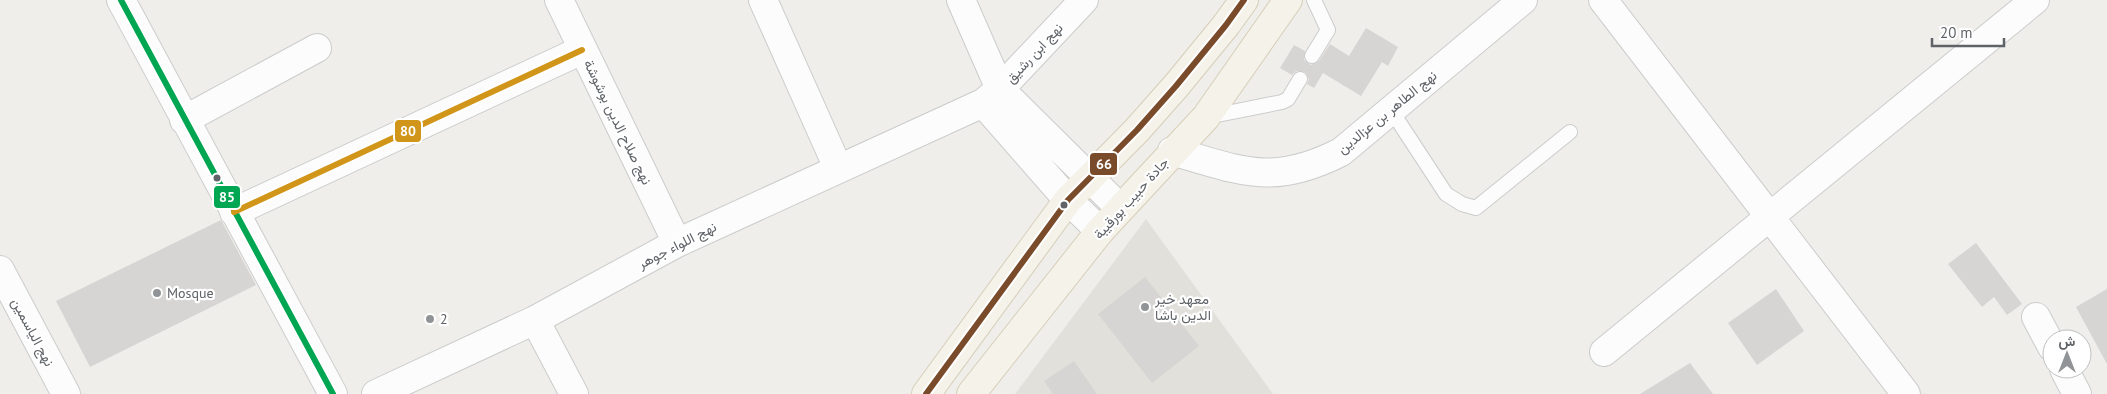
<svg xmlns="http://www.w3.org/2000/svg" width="2107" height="394" font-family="'PT Sans',Vazirmatn,sans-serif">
<rect width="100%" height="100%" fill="#efeeea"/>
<path fill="#e2e0da" d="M1146,219L1273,394H1015Z"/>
<path fill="#d6d5d3" d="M1366,28L1398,47L1388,66L1382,62L1361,96L1323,73L1314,88L1307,84L1309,79L1305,72L1296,71L1292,75L1280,68L1294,45L1305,51L1304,60L1311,65L1319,61L1330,44L1349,56Z
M221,220L256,285L90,367L56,301Z
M1976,243L2022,304L2007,315L1994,297L1982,307L1948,264Z
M1145,277L1199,346L1152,383L1098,314Z
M1776,289L1804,331L1757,365L1728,323Z
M2107,289V364L2076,307Z
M1074,361L1097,394H1053L1044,381Z
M1690,363L1713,394H1640Z"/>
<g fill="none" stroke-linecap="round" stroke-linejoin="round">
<g stroke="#cbcccc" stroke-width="16">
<path id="lane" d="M1312,56L1328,30L1314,0
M1391,110L1446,194L1462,204L1476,208L1570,132
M1207,117L1282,102L1288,99L1300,79"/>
</g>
<g stroke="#cbcccc" stroke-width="30">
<path id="street" d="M121,0L333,394
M559,0L677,243
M763,0L838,168
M961,0L1000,89L1120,208
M1603,0L1906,394
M983,103L1068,200L1100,231
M184,120L317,48
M1172,151C1242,171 1272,187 1341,152L1523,0
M234,212L582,50
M0,270L66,394
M2036,317L2052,347
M535,320L574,394
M1604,352L2035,0
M2064,369L2077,394
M376,394L535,320L677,243L983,103L1000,89L1084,0"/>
</g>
<g stroke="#d7ceb8" stroke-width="30">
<path id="primary" d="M926,394L1068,200L1137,130L1176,86L1226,25L1244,0
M971,394L1100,231L1206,117L1288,0"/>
</g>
<use href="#lane" stroke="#fdfcfc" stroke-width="14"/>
<use href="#street" stroke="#fdfcfc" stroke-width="28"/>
<use href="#primary" stroke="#f4f2e9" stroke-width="28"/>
<g stroke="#fff" stroke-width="10">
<path id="bus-1" d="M121,0L333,394"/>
</g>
<g stroke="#fff" stroke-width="10">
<path id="bus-2" d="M234,212L582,50"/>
</g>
<g stroke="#fff" stroke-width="10">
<path id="bus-3" d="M926,394L1068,200L1137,130L1176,86L1226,25L1244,0"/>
</g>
<use href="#bus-1" stroke="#00a651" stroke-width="6"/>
<use href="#bus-2" stroke="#d1951a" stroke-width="6"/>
<use href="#bus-3" stroke="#7a4b2a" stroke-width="6"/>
</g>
<g fill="#5f6368" stroke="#fff" stroke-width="2">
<circle cx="217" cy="178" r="4.5"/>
<circle cx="1064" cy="205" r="4.5"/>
</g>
<g fill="#919496" stroke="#fff" stroke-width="2">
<circle cx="157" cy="293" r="5"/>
<circle cx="1145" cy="307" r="5"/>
<circle cx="430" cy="319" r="5"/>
</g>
<g text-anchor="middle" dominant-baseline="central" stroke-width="4.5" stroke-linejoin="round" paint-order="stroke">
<g font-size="14" fill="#5f6368" stroke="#fff">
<text transform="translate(1034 53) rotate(-47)">نهج ابن رشيق</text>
<text transform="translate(1387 112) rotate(-39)">نهج الطاهر بن عزالدين</text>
<text transform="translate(618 122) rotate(64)">نهج صلاح الدين بوشوشة</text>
<text transform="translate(1131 198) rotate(-48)">جادة حبيب بورقيبة</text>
<text transform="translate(677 245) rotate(-27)">نهج اللواء جوهر</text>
<text transform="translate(33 332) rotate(62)">نهج الياسمين</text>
</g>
<g font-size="14" fill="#5f6368" stroke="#fff" text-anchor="start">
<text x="167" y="293">Mosque</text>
<text x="1155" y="299">معهد خير<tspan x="1155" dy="16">الدين باشا</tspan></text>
<text x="440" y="319">2</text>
</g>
</g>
<g stroke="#fff" stroke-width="2">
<rect x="394" y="119" width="28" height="24" rx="5" fill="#d1951a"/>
<rect x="1089" y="152" width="29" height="24" rx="5" fill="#7a4b2a"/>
<rect x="213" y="185" width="28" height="24" rx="5" fill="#00a651"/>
</g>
<g font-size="14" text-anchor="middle" font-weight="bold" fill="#fff">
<text x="408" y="136">80</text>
<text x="1104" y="169">66</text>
<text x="227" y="202">85</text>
</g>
<g transform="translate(2067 354)"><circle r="24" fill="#ffffff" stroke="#bfc1c3"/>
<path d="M0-4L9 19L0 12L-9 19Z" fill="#919496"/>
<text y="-8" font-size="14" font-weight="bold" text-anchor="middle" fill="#5f6368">ش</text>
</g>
<path d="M1932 38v8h72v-8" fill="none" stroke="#5f6368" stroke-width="2.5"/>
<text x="1940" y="38" font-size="15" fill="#5f6368" stroke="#ffffff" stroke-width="4" paint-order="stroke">20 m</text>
</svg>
